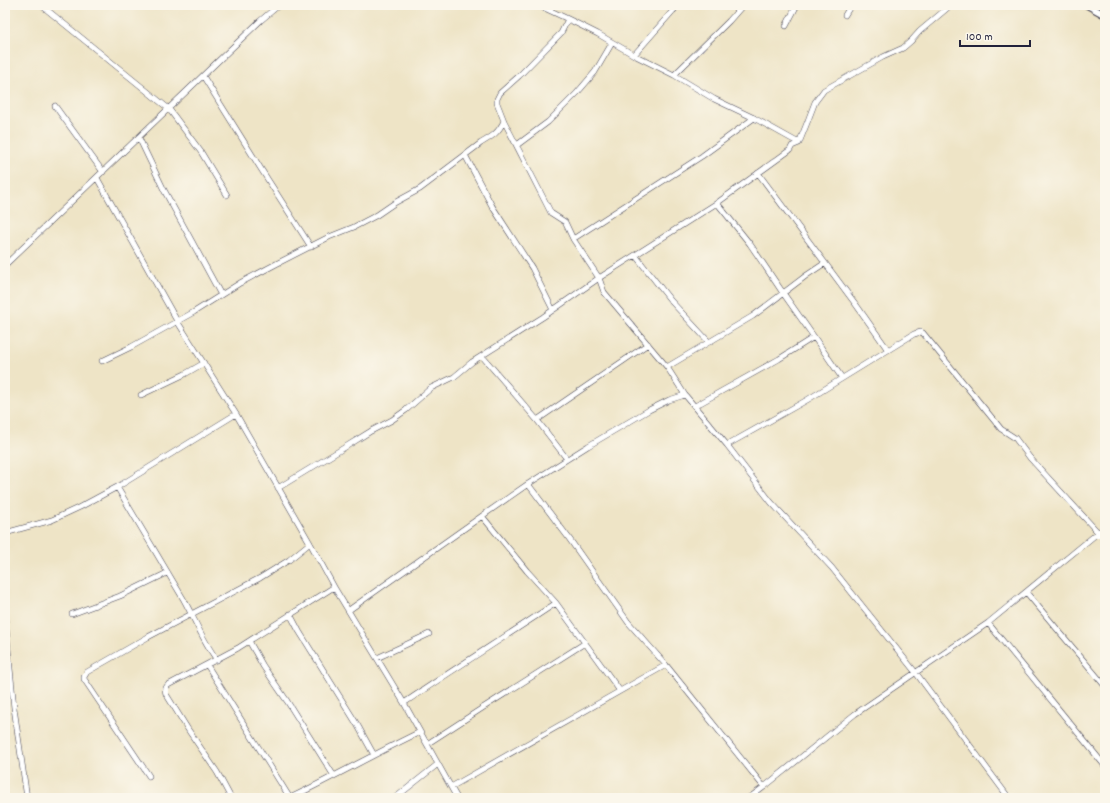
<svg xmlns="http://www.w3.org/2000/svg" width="1110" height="803" font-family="Dekko,sans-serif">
<rect width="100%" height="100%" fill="#fbf7ec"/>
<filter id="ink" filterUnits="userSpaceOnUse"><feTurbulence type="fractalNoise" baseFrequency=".025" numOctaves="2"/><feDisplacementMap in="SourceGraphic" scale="8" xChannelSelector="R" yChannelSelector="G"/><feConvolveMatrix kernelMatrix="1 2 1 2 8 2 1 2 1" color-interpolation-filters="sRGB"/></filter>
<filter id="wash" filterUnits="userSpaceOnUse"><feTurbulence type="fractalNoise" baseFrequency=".012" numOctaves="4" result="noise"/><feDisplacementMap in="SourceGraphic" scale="16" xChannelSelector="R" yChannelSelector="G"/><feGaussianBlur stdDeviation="0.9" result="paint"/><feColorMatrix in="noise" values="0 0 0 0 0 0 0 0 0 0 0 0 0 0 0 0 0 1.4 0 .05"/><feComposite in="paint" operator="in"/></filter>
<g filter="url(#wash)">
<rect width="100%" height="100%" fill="#eee4c6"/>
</g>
<g filter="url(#ink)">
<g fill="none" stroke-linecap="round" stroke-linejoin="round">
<g stroke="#413f50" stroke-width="6">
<path id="minor" d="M41,5L169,109L201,152L227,195
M538,5L568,19L561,33L519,76L500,93L497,99V103L504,121L551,213L565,222L573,239L599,278L604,292L667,367L685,395L727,445L771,502L832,568L916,673L1009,798
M668,5L674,10
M845,15L851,5
M568,19L598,34L634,55L674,75L714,99L754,118L799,143
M786,26L797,5
M634,55L678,5
M674,75L729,21L743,5
M203,76L261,169L311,247
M55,106L103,172
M139,138L164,190L221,295
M517,145L548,122L577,93L595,72L612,43
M465,155L492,206L532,268L553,310
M758,173L857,306L888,350
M97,178L177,321L236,414L310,543L334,587L404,703L457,798
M717,203L750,244L783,293L814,337L842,378
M573,239L702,156L754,118
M635,255L671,301L709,342
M5,265L260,21L279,5
M482,356L537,420L567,459
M102,361L131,347L194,312L240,283L278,263L329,237L354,227L377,215L396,202L420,189L481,143C493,136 498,133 504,121
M667,367L753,316L807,275L825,263
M141,395L185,374L204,363
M695,406L779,359L814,337
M537,420L648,344
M727,445L807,400L914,334L921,332L923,333L1001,429L1015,438L1030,458L1105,540
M528,484L568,537L628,622L666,665
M117,487L184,600C195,620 203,641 217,660
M278,488L347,446L371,431L392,420L406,410L431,388L454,377L472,362L543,317L599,278L717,203L790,150L792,146L799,143L807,123L815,102L824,90L883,57L903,48L911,41L920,31L951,5
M5,533L52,520L80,507L119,486L236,414
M1026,592L1105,686
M349,610L482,516
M72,614L120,596L167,573
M290,614L299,631L358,726L374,755
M5,619L14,708L27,798
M988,623L1105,766
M249,641L263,666L287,701L334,776
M377,658L429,634
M207,665L290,798
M620,691L556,603L527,571L482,516L528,484L588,446L649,410L669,400L685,395
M404,703C454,669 505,637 556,603
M427,744L484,707L585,643
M149,776L84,679V677L87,672L148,637L260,578L289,560L310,543
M451,787L666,665L764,787
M231,798L217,772L189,731L166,694C165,691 165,688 168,685L238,648L334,587
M290,798C334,777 376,753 420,732
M395,798L438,764
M749,798L764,787L855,714L988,623L1105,527"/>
</g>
<g stroke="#413f50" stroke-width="8">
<path id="tertiary" d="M1087,5L1105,15"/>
</g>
<use href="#minor" stroke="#fff" stroke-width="5"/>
<use href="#tertiary" stroke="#fff" stroke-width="6"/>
</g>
</g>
<rect width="1110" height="803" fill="none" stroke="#fbf7ec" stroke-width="20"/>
<path d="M960 40v6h70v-6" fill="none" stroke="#22223b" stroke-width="2"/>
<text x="966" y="40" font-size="12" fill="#22223b" stroke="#fbf7ec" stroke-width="3" paint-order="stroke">100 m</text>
</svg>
